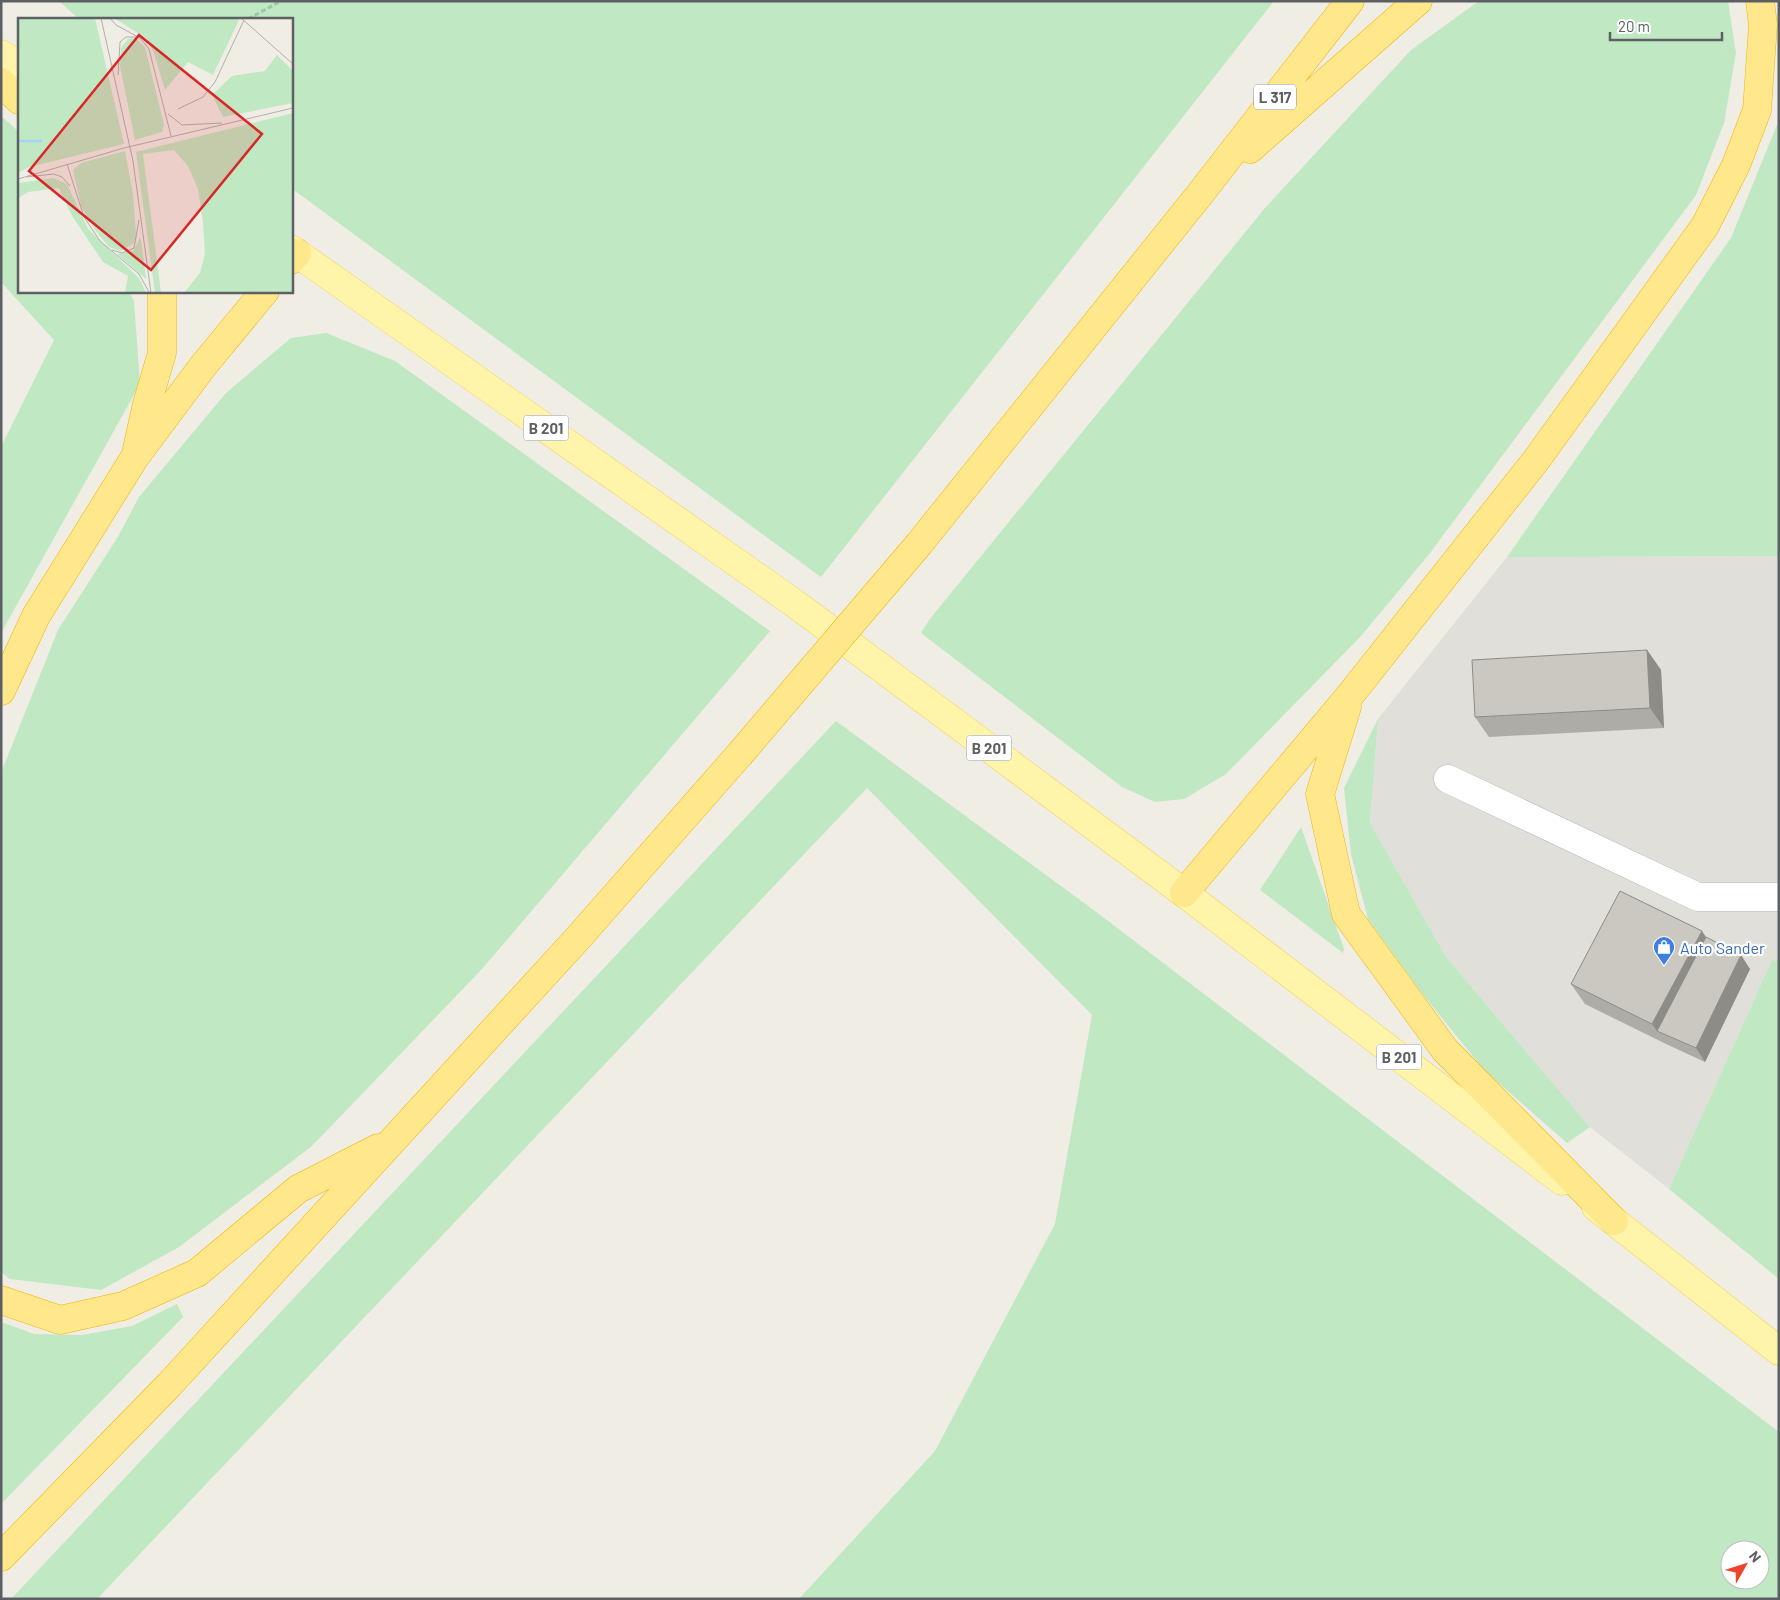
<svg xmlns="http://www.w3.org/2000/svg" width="1780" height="1600" font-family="Barlow,sans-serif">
<rect width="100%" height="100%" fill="#efede4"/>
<path fill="#e0dfd9" d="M1779,556V961L1772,960L1669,1189L1590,1127L1446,957L1370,823L1378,719L1507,557Z"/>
<path fill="#c0e8c2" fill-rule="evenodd" d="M59,1H1274L821,577L291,188V19H79Z
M1479,1H1728L1736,53L1724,123L1696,195L1430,553L1361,636L1226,774L1184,799L1155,802L1122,787L921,633L929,620L1265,208L1411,50Z
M1,116L19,132V291H129L134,301L140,384L1,633V447L54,340L1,282Z
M1779,120V556L1507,557L1731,238Z
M326,333L395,361L770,631L482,969L312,1146L179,1247L101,1290L10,1279L1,1272V773L58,630L119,535L139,497L226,393L291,338Z
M1378,719L1370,823L1446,957L1590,1127L1567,1143L1484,1070L1421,992L1368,919L1351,854L1344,788Z
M836,721L1095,911L1779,1432V1599H799L935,1451L1055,1224L1092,1015L867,788L97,1599H11ZM1730,1550H1760V1580H1730Z
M1301,827L1344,949L1343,953L1260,890Z
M1772,960L1779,961V1279L1669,1189Z
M177,1304L183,1317L1,1504V1322L34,1334L82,1335L132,1326Z"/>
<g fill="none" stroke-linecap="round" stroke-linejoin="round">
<g stroke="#b7babf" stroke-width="29">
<path id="minor" d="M1448,779L1698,897H1779"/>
</g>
<g stroke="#f6d157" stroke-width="29">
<path id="major" d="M1,54L19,65
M291,249L794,603L1184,893L1562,1181
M1596,1207L1779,1351"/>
</g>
<g stroke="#f4b400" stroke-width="29">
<path id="highway" d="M1,82L19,100
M1250,149L1418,1
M291,260L297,253
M137,449L147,404L162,353V291
M919,544L1200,194L1350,1
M1,691L36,616L135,457L203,366L265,291
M1347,707L1320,794L1346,914L1445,1050L1614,1221
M1184,893L1351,694L1537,459L1705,226L1736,165L1757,110L1763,25L1760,1
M1,1300L60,1320L123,1306L197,1273L298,1189L378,1148
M1,1557L169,1385L578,938L740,754"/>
</g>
<path stroke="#99c9a9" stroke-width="3" stroke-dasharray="5 2.5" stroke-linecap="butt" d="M30,19H36
M248,19L281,1"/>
<use href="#minor" stroke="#fff" stroke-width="28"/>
<use href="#major" stroke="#fff5aa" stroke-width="28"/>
<use href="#highway" stroke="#ffe78c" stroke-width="28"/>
<g stroke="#f4b400" stroke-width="29" stroke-linecap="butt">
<path id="highway-bridge" d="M740,754L919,544"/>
</g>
<use href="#highway-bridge" stroke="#ffe78c" stroke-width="28"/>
</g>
<path fill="#aeaca6" d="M1647,650L1661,670L1664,728L1489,737L1475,717Z
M1706,937L1750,969L1705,1062L1666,1044L1585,1004L1571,984Z"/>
<path fill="#8d8c87" d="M1647,650L1661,670L1664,728L1650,708Z
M1702,931L1715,951L1657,1031L1652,1024Z
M1741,955L1750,969L1705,1062L1696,1048Z"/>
<path fill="#cac8c1" stroke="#8d8c87" d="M1647,650L1650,708L1475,717L1472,660Z
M1620,891L1702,931L1652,1024L1571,984Z
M1706,937L1741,955L1696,1048L1657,1031Z"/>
<defs>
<g id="shop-pin" transform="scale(1.125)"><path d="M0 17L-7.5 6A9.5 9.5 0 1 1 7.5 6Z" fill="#3f7fe0" stroke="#fff"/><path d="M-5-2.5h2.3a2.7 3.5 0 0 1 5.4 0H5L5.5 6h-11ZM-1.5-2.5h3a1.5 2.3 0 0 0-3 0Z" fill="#fff"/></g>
</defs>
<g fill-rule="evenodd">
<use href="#shop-pin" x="1664" y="947"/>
</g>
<g text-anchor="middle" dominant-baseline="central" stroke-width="4.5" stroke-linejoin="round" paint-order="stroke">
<g fill="#fff" stroke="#8d9093" stroke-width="1">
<rect x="1254" y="84.5" width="42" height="25" rx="4"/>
<rect x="523.5" y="415.5" width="45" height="25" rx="4"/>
<rect x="966.5" y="735.5" width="45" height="25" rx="4"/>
<rect x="1376.5" y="1044.5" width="45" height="25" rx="4"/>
</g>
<g font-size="15" font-weight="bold" fill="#5c6065">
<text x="1275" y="97">L 317</text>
<text x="546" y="428">B 201</text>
<text x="989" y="748">B 201</text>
<text x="1399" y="1057">B 201</text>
</g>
<g font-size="16" fill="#366cbe" stroke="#fff" text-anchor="start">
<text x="1680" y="947">Auto Sander</text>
</g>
</g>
<g transform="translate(18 18)">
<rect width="275" height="275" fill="#efede4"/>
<path d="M0,0H77L106,126L11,149L0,155ZM96,0H219L221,2L195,57L170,44L147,72L136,35L129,21ZM117,20L127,29L146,107L144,114L117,122L102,48L103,30L110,21ZM259,37L275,53V85L205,99L194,77L214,58L247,53ZM275,95V275H166L182,255L187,236L185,205L180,171L170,148L156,132L125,136L143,275H137L118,134ZM107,133L115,176L118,216L116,225L103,233L91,229L77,212L63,188L55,152L63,145ZM35,160L49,166L70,211L121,260L128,275H107L110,258L85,244L53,196L41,170L10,174L0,180V165ZM122,220L123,221L128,261L99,236L115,233Z" fill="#c0e8c2"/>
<path fill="none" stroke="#a5d3ff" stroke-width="2.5" d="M0,123H24"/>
<path fill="none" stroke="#b0b1ad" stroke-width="1" d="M83,0L115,143L133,275M92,0L98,7L122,20L131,31L153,118M223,0L275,46M100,57L102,24L108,19H119M160,91L185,79L197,64L226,2M150,96L164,107L204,105M49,146L66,199L82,223L121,256L131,274M8,159L36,156L44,159L52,168M0,161L106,130L275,90M94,232L104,235L116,230L121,202"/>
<path fill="#d62828" fill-opacity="0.15" stroke="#d62828" stroke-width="2.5" d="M121,17L244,116L133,252L11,153Z"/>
<rect width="275" height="275" fill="none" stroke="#5c6065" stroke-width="2.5"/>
</g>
<rect width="1780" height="1600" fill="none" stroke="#5c6065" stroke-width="5"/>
<g transform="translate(1745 1565) rotate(51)"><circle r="24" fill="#ffffff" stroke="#bebfc1"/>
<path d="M0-4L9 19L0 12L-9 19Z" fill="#ef442b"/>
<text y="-8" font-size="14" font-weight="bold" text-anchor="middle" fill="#5c6065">N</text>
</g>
<path d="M1610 32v8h112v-8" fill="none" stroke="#5c6065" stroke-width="2.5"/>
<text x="1618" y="32" font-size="15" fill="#5c6065" stroke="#ffffff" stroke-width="4" paint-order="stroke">20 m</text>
</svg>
